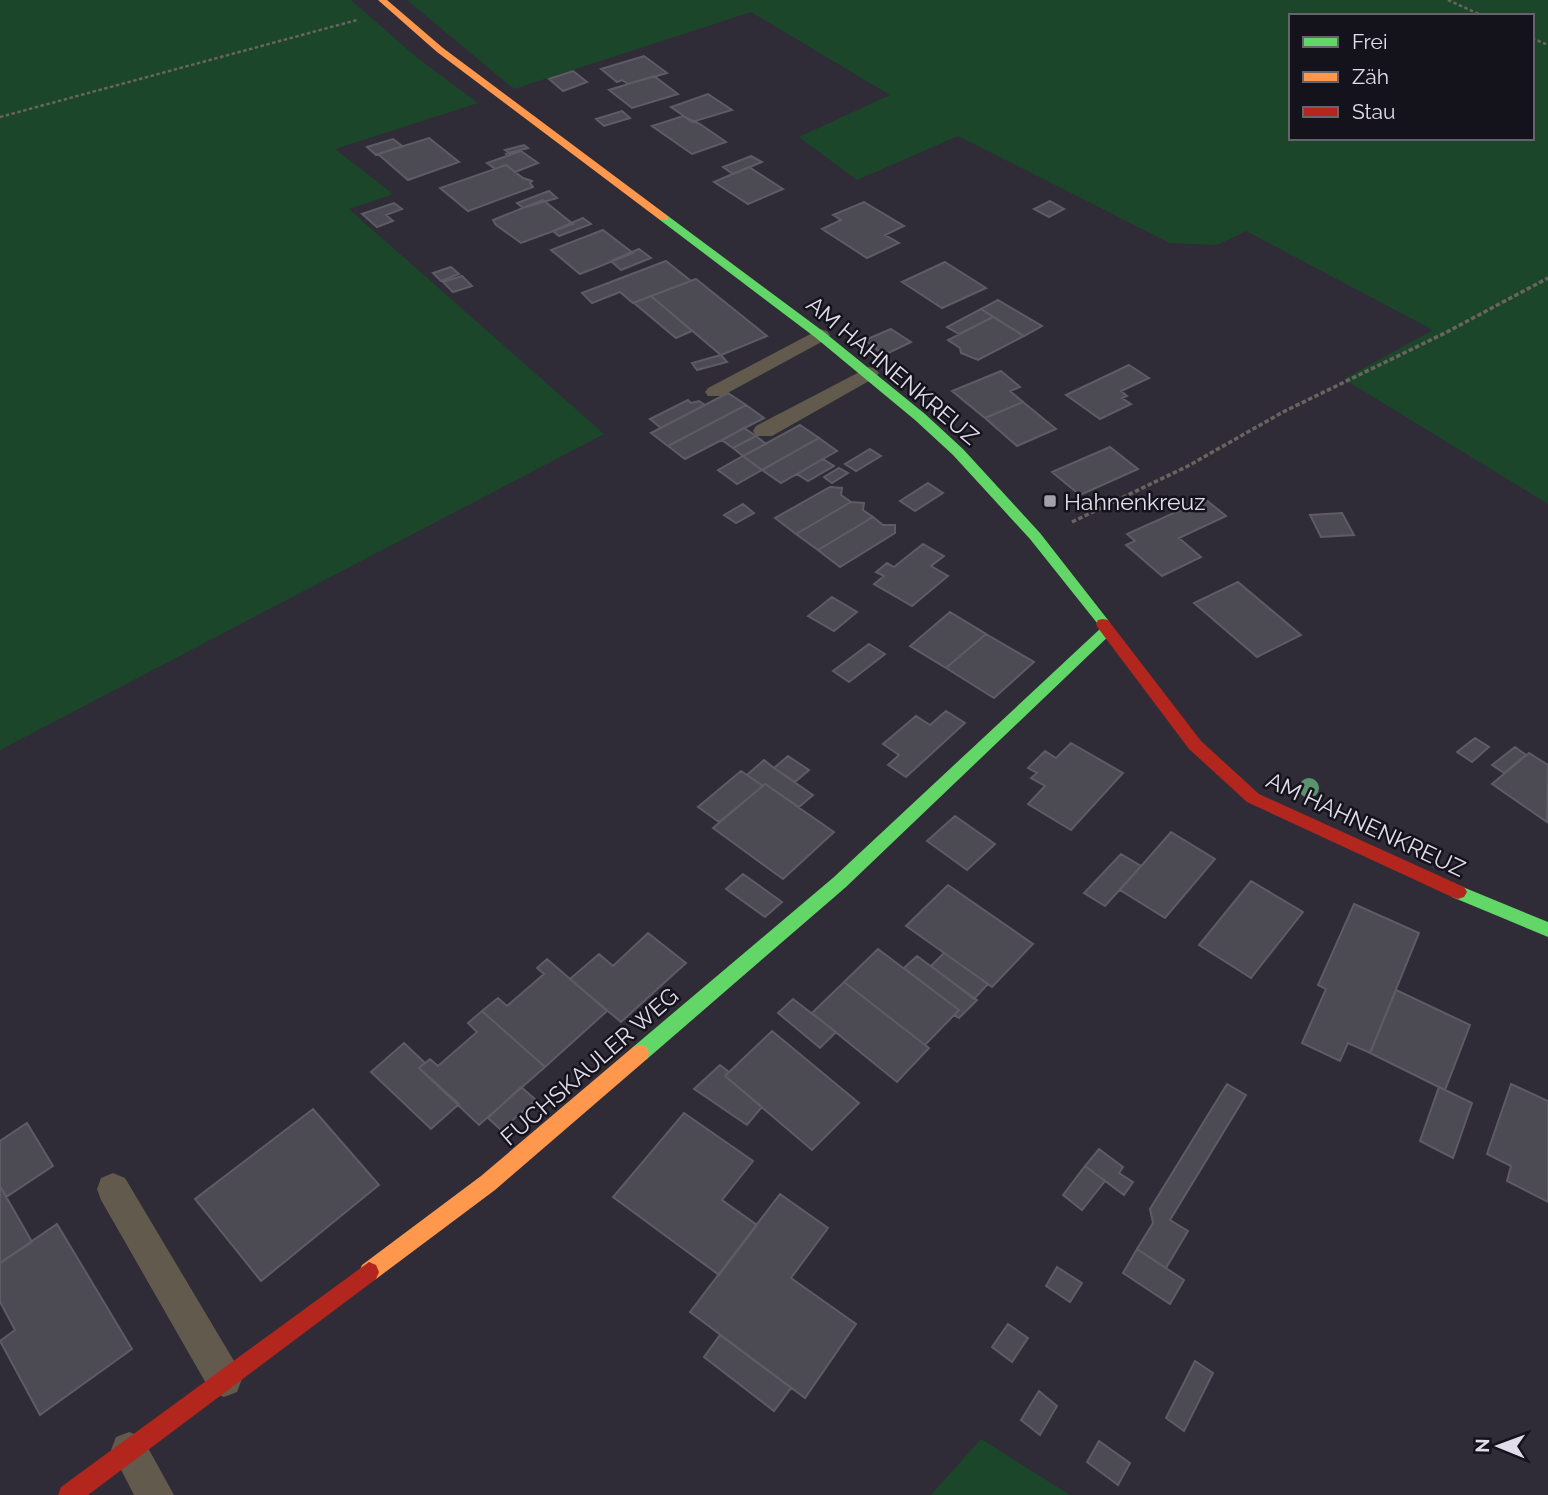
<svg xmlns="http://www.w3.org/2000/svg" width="1548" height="1495" font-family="Raleway,sans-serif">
<rect width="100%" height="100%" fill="#2f2c37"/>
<path fill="#1c462a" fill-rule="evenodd" d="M0,0H351L416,57L478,103L335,149L393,194L349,209L604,434L0,750Z
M407,0H1548V504L1344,379L1433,330L1246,231L1217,245L1170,243L958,136L857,180L799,137L890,95L751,12L514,89ZM1291,16H1532V138H1291Z
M981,1439L1070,1495H931Z"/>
<path fill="#4c4a53" stroke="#5e5b65" stroke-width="2" d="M644,56L667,73L628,84L622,80L617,82L601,69Z
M573,71L587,82L563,91L549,79Z
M654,76L678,94L632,108L609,90Z
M708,94L732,110L692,122L671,107Z
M622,111L630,118L604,126L596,119Z
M683,116L700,124L726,142L692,154L652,126Z
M429,138L459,162L408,180L378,154Z
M393,139L402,146L376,155L367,147Z
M524,145L528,148L505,154L509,153L505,150Z
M521,151L538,163L515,172L506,165L495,169L487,163Z
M751,156L762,162L733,174L723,167Z
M506,165L523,178L532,181L530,183L533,187L468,211L440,188Z
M749,167L783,189L748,204L714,182Z
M549,191L557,198L523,208L517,203Z
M543,200L573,224L521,243L496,225L493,220Z
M1050,201L1064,209L1049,217L1034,209Z
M864,202L904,226L885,235L899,243L867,258L822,229L841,220L833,215Z
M394,203L402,209L386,215L393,221L377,227L362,214Z
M583,218L591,224L559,236L553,231Z
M603,230L633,253L580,274L551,250Z
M639,249L651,258L621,270L611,261Z
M666,261L691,281L633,303L620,292L592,303L582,293Z
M945,262L986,288L942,308L902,282Z
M451,267L459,274L441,281L433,273Z
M462,276L472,286L453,292L443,282Z
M696,279L767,336L721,355L651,296Z
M651,296L692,331L676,338L634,303Z
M998,300L1042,326L1024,336L981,309Z
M981,309L993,317L959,334L947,327Z
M993,317L1024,336L978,360L961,353L960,348L948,340Z
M891,329L911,342L884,355L865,340Z
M721,355L727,362L697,370L692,363Z
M1129,365L1149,378L1121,391L1127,396L1122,398L1131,404L1100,419L1066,395Z
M1001,371L1020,387L1010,391L1023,402L985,418L952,391Z
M728,393L746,405L668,446L651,433Z
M688,400L691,403L699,401L705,405L661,428L650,419Z
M1023,402L1056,429L1017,446L985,418Z
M746,405L764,418L685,459L668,446Z
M800,425L819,438L762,470L743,456Z
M744,428L756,436L733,448L722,440Z
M756,436L766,444L743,456L733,448Z
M819,438L837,451L781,483L762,470Z
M1110,447L1138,469L1080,495L1052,472Z
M870,449L881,456L856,471L845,464Z
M743,456L762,470L737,484L718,470Z
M823,459L834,466L808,481L797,474Z
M839,468L848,473L832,483L824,477Z
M928,483L943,493L915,511L900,501Z
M830,487L842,488L841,495L851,502L796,534L775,518Z
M1205,499L1226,516L1179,538L1201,557L1162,576L1126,545L1135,541L1127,534Z
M851,502L864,503L863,510L873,517L818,550L796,534Z
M743,504L754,513L736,523L724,515Z
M1342,513L1354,535L1321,537L1310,515Z
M873,517L883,525H895V533L840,567L818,550Z
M923,544L944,556L931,566L948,576L912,606L874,584L884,576L876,572L887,563L894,567Z
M1238,582L1301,635L1257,657L1194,603Z
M832,597L857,612L834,631L808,616Z
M950,612L986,634L946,668L910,646Z
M986,634L1034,662L994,698L946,668Z
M869,644L885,654L849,682L833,671Z
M946,711L965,723L906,777L888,765L899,755L883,744L916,716L930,725Z
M1475,738L1489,747L1472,762L1457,752Z
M1071,743L1123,773L1071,830L1028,804L1045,786L1031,778L1037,773L1028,768L1045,751L1056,758Z
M1515,747L1526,755L1504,773L1492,765Z
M1529,753L1548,765L1547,822L1492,784Z
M788,756L809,770L795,782L774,768Z
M764,760L774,768L813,795L799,807L765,784L763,786L747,775Z
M741,771L763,786L719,822L698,807Z
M765,784L834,832L783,879L713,828Z
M955,816L995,844L967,870L927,841Z
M1171,832L1215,859L1165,918L1120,890Z
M1121,854L1141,866L1105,906L1084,893Z
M743,874L782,902L765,917L726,889Z
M1251,881L1303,912L1251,978L1199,945Z
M948,885L1033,944L992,987L906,926Z
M1354,904L1419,933L1370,1053L1348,1043L1340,1061L1302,1043L1326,989L1318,985Z
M648,933L686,963L621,1022L570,979L599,954L613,966Z
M878,949L959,1010L925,1045L844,982Z
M944,953L988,984L974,999L931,966Z
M917,956L977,1000L959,1018L954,1015L959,1010L904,968Z
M547,959L607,1011L545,1067L482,1011L498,998L507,1006L544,974L537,968Z
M844,982L929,1048L897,1082L812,1013Z
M1396,990L1470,1025L1445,1090L1370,1053Z
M793,999L836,1032L820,1048L778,1013Z
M482,1011L545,1067L479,1125L419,1068L430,1059L438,1066L477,1032L468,1023Z
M772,1031L859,1103L812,1150L725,1076Z
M404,1043L425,1063L419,1068L459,1104L431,1129L371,1072Z
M720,1065L729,1072L725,1076L762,1107L747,1125L694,1089Z
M1227,1084L1246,1095L1170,1220L1188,1231L1166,1268L1137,1249L1153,1223L1150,1209Z
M1511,1084L1548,1101V1202L1507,1181L1511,1166L1487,1154Z
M521,1087L536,1100L501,1130L488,1118Z
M1439,1087L1472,1103L1453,1158L1420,1141Z
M313,1109L379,1185L261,1281L195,1199Z
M684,1113L753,1161L722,1200L757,1225L719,1275L613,1197Z
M27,1123L53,1166L6,1197L0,1186V1141Z
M1099,1149L1123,1167L1119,1173L1133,1182L1124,1195L1085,1166Z
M1085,1166L1105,1181L1082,1210L1063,1195Z
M0,1186L32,1242L0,1263Z
M780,1194L828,1228L791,1278L856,1324L805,1398L690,1312Z
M57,1224L132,1349L40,1415L0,1341L15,1330L0,1302V1263Z
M1137,1249L1184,1280L1170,1304L1123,1273Z
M1057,1267L1082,1283L1070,1302L1046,1286Z
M1008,1324L1028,1338L1012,1362L992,1347Z
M720,1335L791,1388L774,1411L704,1357Z
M1195,1361L1213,1373L1184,1431L1166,1418Z
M1039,1391L1057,1406L1040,1435L1021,1420Z
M1099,1441L1130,1463L1118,1485L1087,1462Z"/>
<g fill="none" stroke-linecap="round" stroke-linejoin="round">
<path stroke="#6a645e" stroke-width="2.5" stroke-dasharray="3.5 2.5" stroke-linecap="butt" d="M1448,0L1483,16
M1532,38L1548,45
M0,117L357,20"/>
<path stroke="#6a645e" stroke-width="3.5" stroke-dasharray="4.5 2.5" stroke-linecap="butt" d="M1072,522L1188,466L1283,412L1445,333L1548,278"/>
<path fill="#625a4d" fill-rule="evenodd" d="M820,329L827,331L830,335L827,339L722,396H708L705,392L708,388Z
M869,367L876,369L879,373L876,377L772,436H756L753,431L756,426Z
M113,1173L125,1178L237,1366L242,1379L237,1392L224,1397L211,1392L101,1200L97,1189L101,1178Z
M129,1432L142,1437L174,1495H134L111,1450L116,1437Z"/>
<path fill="#63d668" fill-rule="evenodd" d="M660,216H668L824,332L925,414L963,449L1040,533L1108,620L1110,624L1108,627L1113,632L846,887L647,1059L640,1061L633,1059L631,1053L633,1047L834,877L1101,628L1030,539L953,455L915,420L816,338L660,220Z
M1458,885L1548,922V937L1452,897L1449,892L1452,887Z"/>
<path fill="#ff974d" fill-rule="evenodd" d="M378,0H387L443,48L668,216V220H660L437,52Z
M640,1045L647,1047L649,1053L647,1059L495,1190L376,1279L369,1282L362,1279L359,1272L362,1265L481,1176L633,1047Z"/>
<path fill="#b3261e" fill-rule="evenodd" d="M1103,619L1108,620L1201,741L1259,794L1464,887L1467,892L1464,897L1458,899L1452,897L1247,802L1189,749L1098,628L1096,624L1098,620Z
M369,1262L376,1265L379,1272L376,1279L88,1495H58L61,1487Z"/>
</g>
<circle fill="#5c936f" cx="1309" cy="788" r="10"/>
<rect fill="#a39fab" stroke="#14121b" stroke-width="2.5" x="1043" y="494" width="14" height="14" rx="3.5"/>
<g text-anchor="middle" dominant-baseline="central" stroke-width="5" stroke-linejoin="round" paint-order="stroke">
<g font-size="23" fill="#e1ddea" stroke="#14121b">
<text transform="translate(893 370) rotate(40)">AM HAHNENKREUZ</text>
<text transform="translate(1366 824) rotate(25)">AM HAHNENKREUZ</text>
<text transform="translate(589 1066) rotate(-41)">FUCHSKAULER WEG</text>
</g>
<g font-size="23" fill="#e1ddea" stroke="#14121b" text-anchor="start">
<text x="1064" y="501">Hahnenkreuz</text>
</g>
</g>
<rect x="1289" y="14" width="245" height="126" fill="#14121b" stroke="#66636e" stroke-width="2"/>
<rect x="1303" y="37" width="35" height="10" fill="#63d668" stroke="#66636e" stroke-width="2"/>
<text x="1352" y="49" font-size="21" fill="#e1ddea">Frei</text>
<rect x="1303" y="72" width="35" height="10" fill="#ff974d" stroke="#66636e" stroke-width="2"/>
<text x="1352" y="84" font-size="21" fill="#e1ddea">Zäh</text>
<rect x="1303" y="107" width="35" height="10" fill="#b3261e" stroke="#66636e" stroke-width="2"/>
<text x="1352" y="119" font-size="21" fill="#e1ddea">Stau</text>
<g transform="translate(1499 1446) rotate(271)" stroke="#14121b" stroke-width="5" paint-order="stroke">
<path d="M0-5L12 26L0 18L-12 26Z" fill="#e1ddea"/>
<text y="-10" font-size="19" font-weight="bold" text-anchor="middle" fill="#e1ddea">N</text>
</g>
</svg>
